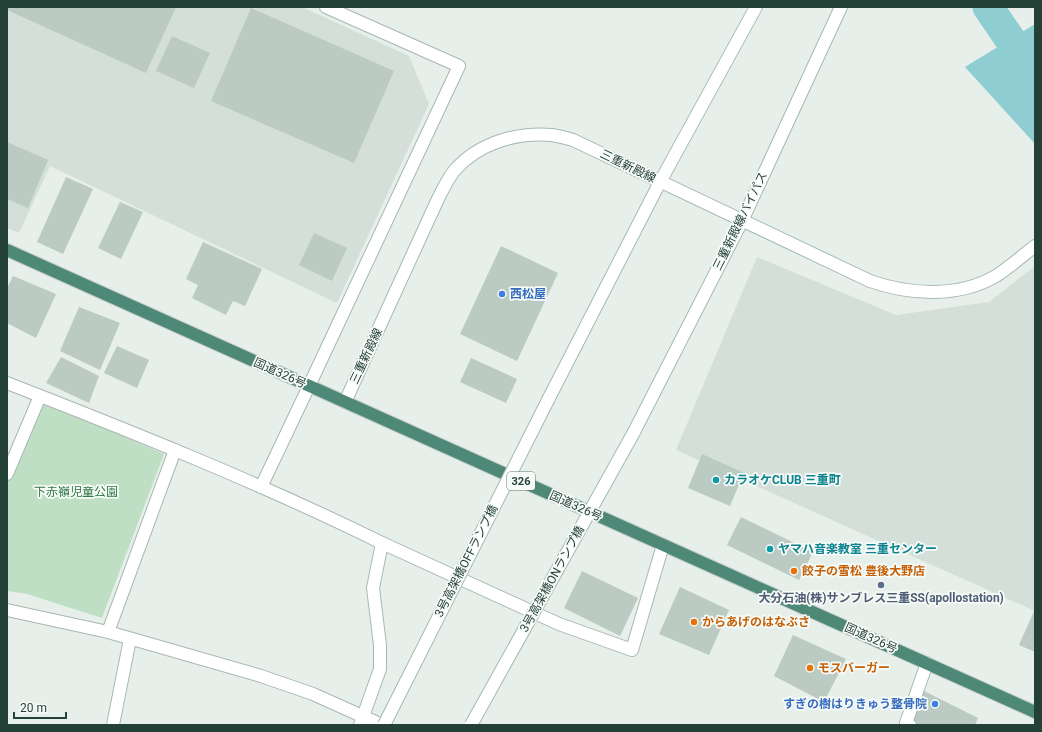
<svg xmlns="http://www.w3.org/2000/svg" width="1042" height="732" font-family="Roboto,'Noto Sans JP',sans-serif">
<rect width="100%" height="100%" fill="#e6efea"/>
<path fill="#d4dfd9" d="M7,7H302L409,56L429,104L337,303L50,166L19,233L7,228Z
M757,257L896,315L989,302L1035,266V611L676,450Z"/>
<path fill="#bfdfc5" d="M36,398L164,454L102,618L27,594L7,591V472Z"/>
<path fill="#8eced3" d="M1035,24V144L965,67Z"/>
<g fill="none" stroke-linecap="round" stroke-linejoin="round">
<path stroke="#8eced3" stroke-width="31" d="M988,7L1035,76"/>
</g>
<path fill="#bbcac3" d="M7,7H176L146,73L7,10Z
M251,8L394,71L354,163L211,101Z
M172,36L210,53L194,88L156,71Z
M7,142L48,160L28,208L7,199Z
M66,177L93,189L63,254L37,242Z
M120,202L143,212L121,259L98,248Z
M314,233L347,248L332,281L299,265Z
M203,242L262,269L245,306L233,301L226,315L192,298L198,285L186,279Z
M501,246L558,273L517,361L460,334Z
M13,276L56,294L36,338L7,323V288Z
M79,307L120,323L100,370L60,351Z
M117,346L149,360L137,388L104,373Z
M61,357L99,376L89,403L46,383Z
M471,358L517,379L506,403L460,382Z
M702,454L744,473L730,506L688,488Z
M741,517L813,552L799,580L727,545Z
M582,571L638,598L620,636L564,608Z
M680,587L729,610L709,655L659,634Z
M1035,609V652L1019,645Z
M793,635L846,659L824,702L774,676Z
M924,691L978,718L975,725H918L912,722Z"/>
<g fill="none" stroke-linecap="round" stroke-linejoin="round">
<g stroke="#a8b7b1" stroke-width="14">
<path id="minor" d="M7,474L40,396
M261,487L309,386L459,66L326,7
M108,632L175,450
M113,725L130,639
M360,725L380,669V645L373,588L382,543L559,624L632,650L663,545
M910,725L906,723L927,663"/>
</g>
<g stroke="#a8b7b1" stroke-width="14">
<path id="tertiary" d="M7,383C133,432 260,483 382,543
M7,610L108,632L261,676L313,694L382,725"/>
</g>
<g stroke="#a4bab1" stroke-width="14">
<path id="secondary" d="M549,398L660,182L756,7
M345,402L437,201C442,191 447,180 454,171C478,143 516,132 552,135C559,136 566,138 573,140L870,281C910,295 958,298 996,276C1010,267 1022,256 1035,246
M634,432L742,221L841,7"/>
</g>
<g stroke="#c2cac7" stroke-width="14">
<path id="trunk" d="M7,250L1035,712"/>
</g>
<use href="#minor" stroke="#fff" stroke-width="12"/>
<use href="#tertiary" stroke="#fff" stroke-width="12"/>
<use href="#secondary" stroke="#fff" stroke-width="12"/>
<use href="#trunk" stroke="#4d8976" stroke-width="12"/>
<g stroke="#a4bab1" stroke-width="14" stroke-linecap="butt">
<path id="secondary-bridge" d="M384,725L549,398
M471,725L634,432"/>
</g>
<use href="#secondary-bridge" stroke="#fff" stroke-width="12"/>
</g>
<g fill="#3f7fe0" stroke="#f7fbf8" stroke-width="1.5">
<circle cx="502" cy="294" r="4"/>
<circle cx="935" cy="704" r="4"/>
</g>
<g fill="#0f9aa8" stroke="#f7fbf8" stroke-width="1.5">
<circle cx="716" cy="480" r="4"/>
<circle cx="770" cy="549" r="4"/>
</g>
<g fill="#e8710a" stroke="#f7fbf8" stroke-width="1.5">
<circle cx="794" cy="571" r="4"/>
<circle cx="694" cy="622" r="4"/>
<circle cx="810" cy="668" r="4"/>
</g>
<circle fill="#5c6f8a" stroke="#f7fbf8" stroke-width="1.5" cx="881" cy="585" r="4"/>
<g text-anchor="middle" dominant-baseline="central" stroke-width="3.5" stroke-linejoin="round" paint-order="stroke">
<rect fill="#f7fbf8" stroke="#637971" stroke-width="1" x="507" y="472" width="28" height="18" rx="3"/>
<g font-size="11" font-weight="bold" fill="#244137">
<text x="521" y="481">326</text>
</g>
<g font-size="12" fill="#244137" stroke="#f7fbf8">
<text transform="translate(628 166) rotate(26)">三重新殿線</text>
<text transform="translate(740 221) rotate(-64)">三重新殿線バイパス</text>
<text transform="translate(366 356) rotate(-65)">三重新殿線</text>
<text transform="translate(280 373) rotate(24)">国道326号</text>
<text transform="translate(576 506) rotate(24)">国道326号</text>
<text transform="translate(466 561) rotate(-63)">3号高架橋OFFランプ橋</text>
<text transform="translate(552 579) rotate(-61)">3号高架橋ONランプ橋</text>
<text transform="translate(871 638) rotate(24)">国道326号</text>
</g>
<g font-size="12" font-weight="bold" fill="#366cbe" stroke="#f7fbf8" text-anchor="start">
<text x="510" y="294">西松屋</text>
<text x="927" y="704" text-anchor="end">すぎの樹はりきゅう整骨院</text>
</g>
<g font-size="12" font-weight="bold" fill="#0d838f" stroke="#f7fbf8" text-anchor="start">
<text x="724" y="480">カラオケCLUB 三重町</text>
<text x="778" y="549">ヤマハ音楽教室 三重センター</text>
</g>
<g font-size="12" fill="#2e7845" stroke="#f7fbf8">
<text x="76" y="492">下赤嶺児童公園</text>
</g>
<g font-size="12" font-weight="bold" fill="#c56008" stroke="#f7fbf8" text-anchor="start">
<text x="802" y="571">餃子の雪松 豊後大野店</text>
<text x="702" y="622">からあげのはなぶさ</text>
<text x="818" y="668">モスバーガー</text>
</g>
<g font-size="12" font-weight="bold" fill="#4e5e75" stroke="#f7fbf8">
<text x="881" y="598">大分石油(株)サンブレス三重SS(apollostation)</text>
</g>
</g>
<rect width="1042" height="732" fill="none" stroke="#244137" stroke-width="16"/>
<path d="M14 712v6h52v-6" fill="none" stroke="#244137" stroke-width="2"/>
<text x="20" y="712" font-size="12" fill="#244137" stroke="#f7fbf8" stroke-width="3" paint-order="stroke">20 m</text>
</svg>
